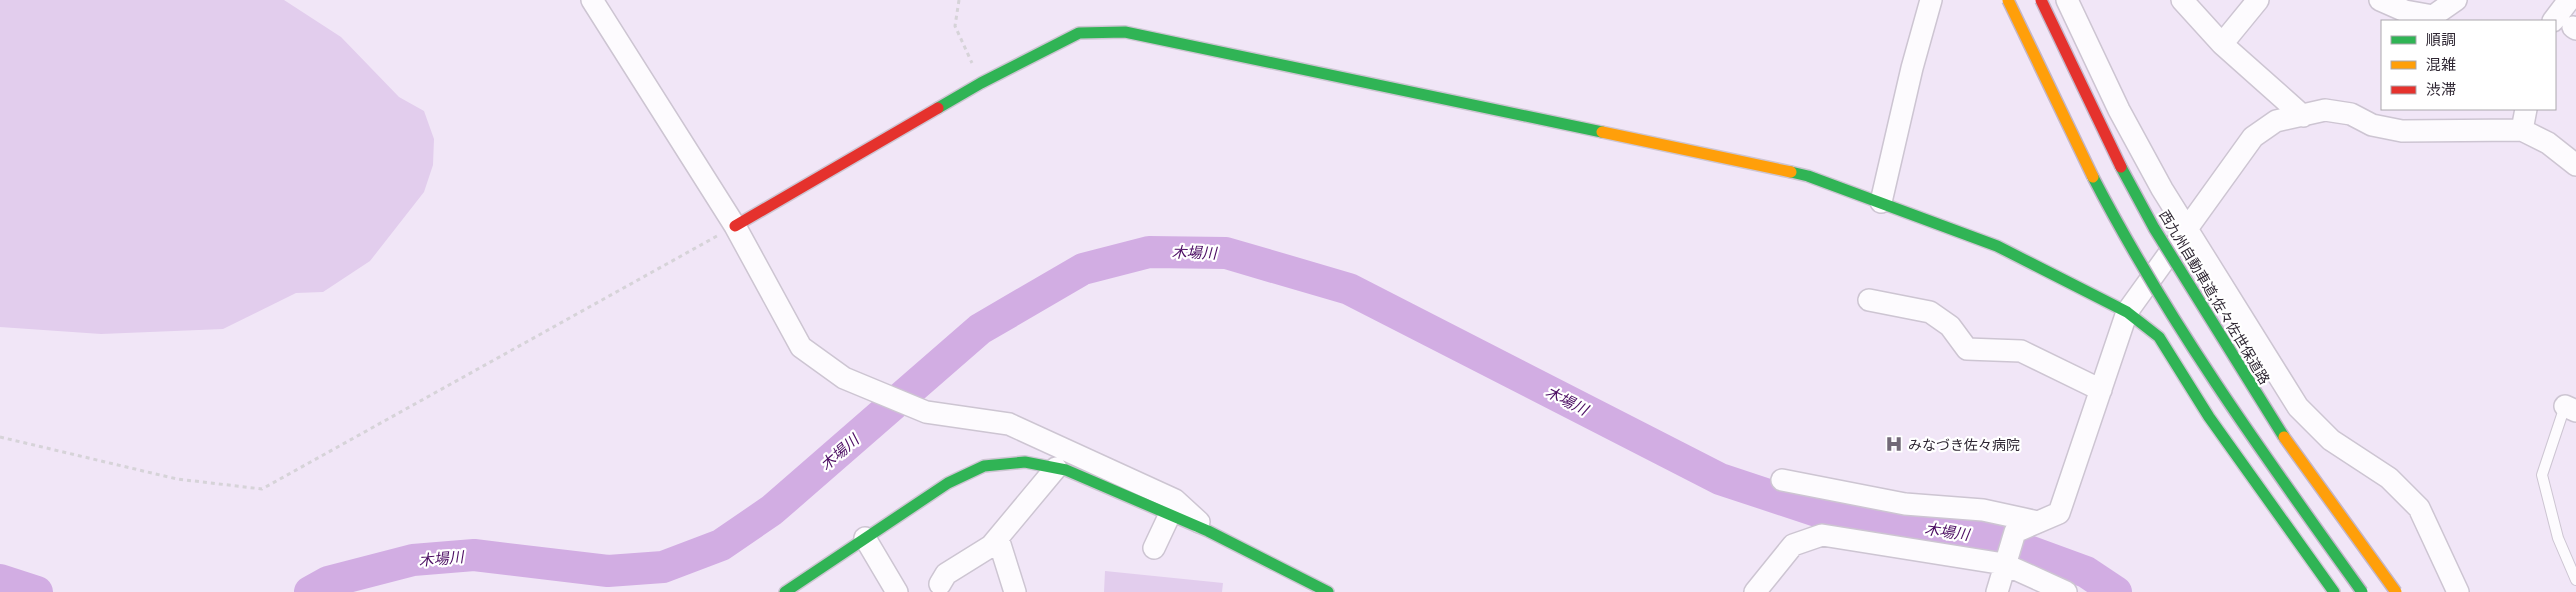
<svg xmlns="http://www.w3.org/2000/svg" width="2576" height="592" font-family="'Noto Serif','Noto Sans JP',serif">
<rect width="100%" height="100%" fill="#f1e6f7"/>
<path fill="#e2cded" d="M0,0H284L341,37L399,97L424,111L434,139L433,165L424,192L370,261L323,292L296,293L223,329L101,334L0,327Z
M1105,571L1223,583L1222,592H1104Z"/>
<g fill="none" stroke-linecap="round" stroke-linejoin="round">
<path stroke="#d2ade3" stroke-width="32" d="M0,580L37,592
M310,592L328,582L413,560L474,555L608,571L663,567L721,545L772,510L980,329L1083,269L1149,252L1226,253L1349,289L1720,479L1826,514L1987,536L2086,572L2116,592"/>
<g stroke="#cdc5d2" stroke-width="12">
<path id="lane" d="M2565,406L2542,475L2558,538L2576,580"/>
</g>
<g stroke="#cdc5d2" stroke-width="24">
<path id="street" d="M592,0L735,226L801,347L844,378L926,412L1009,424L1175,500L1199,522
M2067,0L2119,110L2162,189L2298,407L2331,440L2389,478L2419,508L2458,592
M2182,0L2222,44
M2258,0L2222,44L2303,116
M2380,0L2405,11L2433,16L2456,0
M2553,21L2569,0
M2573,27L2576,29
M2522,130L2526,109
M1881,202L1912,68L1931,0
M1869,300L1930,312L1950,326L1967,349L2021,351L2101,390
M2565,406L2576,411
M1782,480L1905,504L1983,510L2038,522
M865,538L897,592
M998,538L1015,592
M1154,548L1170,514
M940,584L946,574L991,546L1056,468
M1755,592L1793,545L1822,535L2004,564L2066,592
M1997,592L2015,532L2059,513L2127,312L2253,137L2276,121L2325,110L2351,114L2372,125L2402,131L2522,130L2548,143L2576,165"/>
</g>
<g stroke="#cdc5d2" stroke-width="14">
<path id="fast" d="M938,108L981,83L1079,33L1125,32L1602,132
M1791,172L1808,176L1997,246L2127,312L2159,337L2209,417L2334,592
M785,592L948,483L984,466L1025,462L1066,470L1208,531L1328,592"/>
</g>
<g stroke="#cdc5d2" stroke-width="14">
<path id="slow" d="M1602,132L1791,172"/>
</g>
<g stroke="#cdc5d2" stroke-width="14">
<path id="jam" d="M735,226L938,108"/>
</g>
<path stroke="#d6d3d8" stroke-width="3" stroke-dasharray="4 4" stroke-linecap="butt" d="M959,0L955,26L972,63
M0,437L177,479L262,489L717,236"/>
<use href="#lane" stroke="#fdfbfe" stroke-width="10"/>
<use href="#street" stroke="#fdfbfe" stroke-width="21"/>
<use href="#fast" stroke="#30b455" stroke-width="11"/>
<use href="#slow" stroke="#ff9f0a" stroke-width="11"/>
<use href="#jam" stroke="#e5322d" stroke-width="11"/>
<g stroke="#c3b6c9" stroke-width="14" stroke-linecap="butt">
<path id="fast-bridge" d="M2121,167L2154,228L2284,437
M2093,177C2169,324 2266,458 2362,592"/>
</g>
<g stroke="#c3b6c9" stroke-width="14" stroke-linecap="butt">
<path id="slow-bridge" d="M2008,0L2093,177
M2284,437L2396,592"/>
</g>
<g stroke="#c3b6c9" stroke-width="14" stroke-linecap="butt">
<path id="jam-bridge" d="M2041,0L2121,167"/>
</g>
<use href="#fast-bridge" stroke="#30b455" stroke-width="11"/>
<use href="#slow-bridge" stroke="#ff9f0a" stroke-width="11"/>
<use href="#jam-bridge" stroke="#e5322d" stroke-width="11"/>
</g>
<defs>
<g id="hospital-bare" transform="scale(1.35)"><path d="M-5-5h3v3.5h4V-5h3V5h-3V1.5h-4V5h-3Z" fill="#726977" stroke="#fff" stroke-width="2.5" paint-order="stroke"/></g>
</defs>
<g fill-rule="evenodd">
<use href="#hospital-bare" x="1894" y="444"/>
</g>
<g text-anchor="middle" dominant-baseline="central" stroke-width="4.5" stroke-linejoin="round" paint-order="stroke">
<g font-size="14" fill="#2e2632" stroke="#fff">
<text transform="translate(2215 297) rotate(59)">西九州自動車道;佐々佐世保道路</text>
</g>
<g font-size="14" fill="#2e2632" stroke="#fff" text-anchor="start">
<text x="1908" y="444">みなづき佐々病院</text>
</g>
<g font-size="15" font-style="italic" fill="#4b0c62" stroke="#fff">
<text transform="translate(1194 252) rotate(1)">木場川</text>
<text transform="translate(1567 400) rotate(27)">木場川</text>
<text transform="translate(839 452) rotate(-41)">木場川</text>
<text transform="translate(1947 531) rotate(8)">木場川</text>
<text transform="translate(441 558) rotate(-5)">木場川</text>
</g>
</g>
<rect x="2381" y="20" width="175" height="90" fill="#ffffff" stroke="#aba8ad"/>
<rect x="2391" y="36" width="25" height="8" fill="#30b455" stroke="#aba8ad"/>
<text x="2426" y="45" font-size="15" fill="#2e2632">順調</text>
<rect x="2391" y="61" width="25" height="8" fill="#ff9f0a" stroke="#aba8ad"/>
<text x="2426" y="70" font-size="15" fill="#2e2632">混雑</text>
<rect x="2391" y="86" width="25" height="8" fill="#e5322d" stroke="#aba8ad"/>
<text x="2426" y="95" font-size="15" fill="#2e2632">渋滞</text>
</svg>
